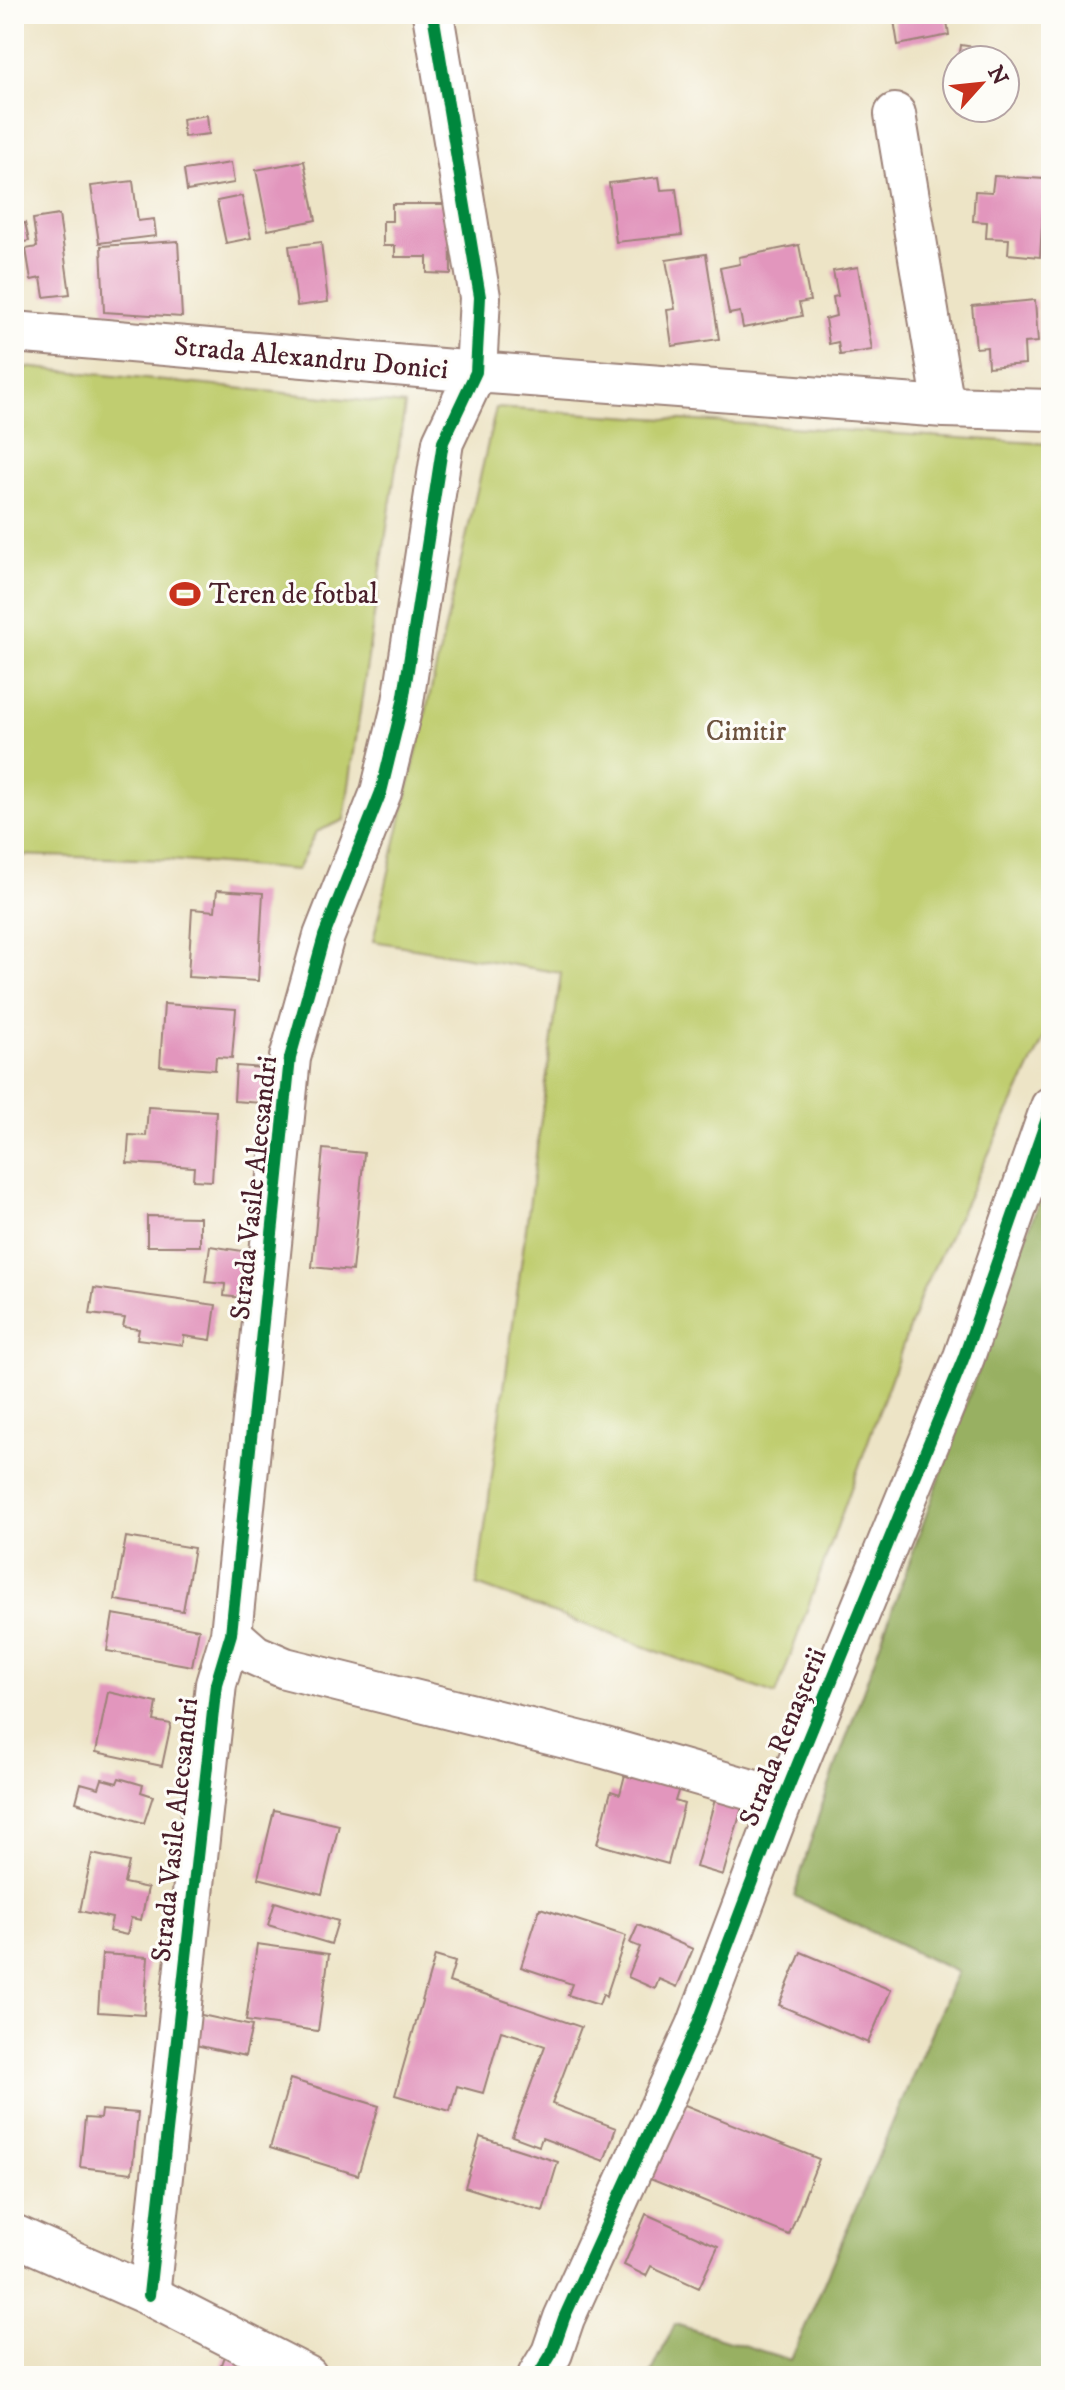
<svg xmlns="http://www.w3.org/2000/svg" width="1065" height="2390" font-family="'IM FELL DW Pica',serif">
<rect width="100%" height="100%" fill="#fdfcf7"/>
<filter id="ink" filterUnits="userSpaceOnUse"><feTurbulence type="fractalNoise" baseFrequency=".0125" numOctaves="2"/><feDisplacementMap in="SourceGraphic" scale="16" xChannelSelector="R" yChannelSelector="G"/><feConvolveMatrix kernelMatrix="1 2 1 2 8 2 1 2 1" color-interpolation-filters="sRGB"/></filter>
<filter id="wash" filterUnits="userSpaceOnUse"><feTurbulence type="fractalNoise" baseFrequency=".006" numOctaves="4" result="noise"/><feDisplacementMap in="SourceGraphic" scale="32" xChannelSelector="R" yChannelSelector="G"/><feGaussianBlur stdDeviation="1.8" result="paint"/><feColorMatrix in="noise" values="0 0 0 0 0 0 0 0 0 0 0 0 0 0 0 0 0 1.4 0 .05"/><feComposite in="paint" operator="in"/></filter>
<g filter="url(#wash)">
<rect width="100%" height="100%" fill="#ede4c6"/>
<path fill="#c0cd6f" stroke="#85764d" stroke-width="2" d="M14,366L405,405L344,820L316,832L297,870L168,860L14,855Z
M496,408L1051,444V1024L923,1290L776,1695L477,1585L561,973L373,941Z"/>
<path fill="#98b062" stroke="#716846" stroke-width="2" d="M1051,1167V2376H650L675,2324L791,2360L957,1972L794,1896L820,1811Z"/>
<g id="blocks">
<path fill="#e296bd" d="M893,14H946L949,35L898,45Z
M961,45L987,49L986,60H959Z
M207,115L209,134L184,137L182,119Z
M304,161L316,220L268,230L256,170Z
M231,163L234,183L187,191L184,170Z
M994,176L1045,179L1040,257L1008,254L1009,239L986,238L987,222L973,221L975,191L992,192Z
M659,177L661,190L676,189L682,235L616,242L609,183Z
M133,181L138,221L154,219L156,236L99,243L91,186Z
M242,196L251,238L226,243L217,201Z
M392,204H450L451,274L427,273V257H395V246H383V221H392Z
M59,215L70,294L44,297L41,278L31,280L26,249L37,247L33,219Z
M25,223L29,241L14,244V225Z
M178,241L182,317L104,312L101,246Z
M321,242L328,302L297,306L289,246Z
M799,245L810,301L799,303L802,316L743,328L740,312L729,314L720,268L740,264L739,257Z
M706,254L719,339L672,346L667,310L675,309L666,260Z
M858,267L872,350L840,355L838,342L829,344L825,319L836,316L833,297L838,296L833,271Z
M1035,300L1038,342L1024,343L1025,364L988,367L987,347L976,348L972,306Z
M217,890L263,893L258,981L188,977L192,909L215,911Z
M164,1004L236,1009L232,1058L216,1057L215,1070L160,1066Z
M236,1066L264,1068L262,1103L234,1101Z
M148,1107L216,1111L212,1181L193,1180L194,1167L127,1163L129,1135L146,1136Z
M323,1149L364,1153L352,1271L312,1267Z
M147,1216L200,1217V1246H147Z
M210,1246L249,1252L243,1298L224,1296L225,1284L205,1282Z
M94,1288L216,1305L211,1340L184,1336L183,1345L137,1339L139,1329L123,1327L125,1318L90,1314Z
M126,1537L194,1548L183,1611L115,1600Z
M113,1614L199,1629L192,1666L107,1651Z
M108,1692L157,1703L154,1721L171,1724L162,1766L96,1752Z
M626,1771L680,1785L675,1801L684,1804L668,1864L597,1844L611,1791L620,1794Z
M119,1778L143,1785L141,1792L153,1796L144,1823L76,1802L81,1783L99,1788L102,1779L117,1783Z
M716,1796L743,1804L723,1875L696,1867Z
M274,1810L339,1825L322,1894L258,1878Z
M92,1854L129,1862L124,1883L148,1888L141,1920L131,1918L127,1935L109,1931L112,1918L80,1911Z
M275,1902L338,1921L331,1944L268,1925Z
M540,1908L626,1936L606,1997L603,1994L599,2005L568,1995L572,1984L521,1967Z
M638,1925L693,1949L677,1987L659,1979L655,1989L628,1977L640,1947L630,1943Z
M257,1944L329,1954L318,2031L246,2021Z
M801,1952L891,1990L868,2043L779,2005Z
M102,1954L148,1957L144,2015L98,2012Z
M435,1956L455,1962L449,1982L581,2027L552,2104L616,2128L604,2161L542,2138L539,2146L512,2136L545,2046L518,2036L501,2031L483,2093L457,2086L450,2111L395,2095Z
M197,2014L252,2026L245,2056L191,2044Z
M290,2079L379,2106L358,2175L270,2148Z
M675,2101L819,2159L789,2235L645,2177Z
M101,2110L138,2113L132,2173L80,2167L85,2118L100,2119Z
M480,2137L558,2162L543,2211L465,2187Z
M646,2214L718,2246L699,2288L651,2266L646,2276L624,2265Z
M224,2356L277,2376H217Z"/>
</g>
</g>
<g filter="url(#ink)">
<use href="#blocks" fill-opacity="0" stroke="#9c8278" stroke-width="2"/>
<g fill="none" stroke-linecap="round" stroke-linejoin="round">
<g stroke="#9c8278" stroke-width="44">
<path id="street" d="M895,114L944,407
M14,332L476,372L944,407L1051,410
M231,1634L255,1655L285,1668L598,1746L783,1799
M14,2235L149,2295L307,2376
M149,2295L216,1684L231,1634L290,1058L324,936L381,792L403,702L443,442L476,372L480,297L433,14
M538,2376L552,2353L564,2318L697,2026L779,1810L964,1357L1051,1107"/>
</g>
<use href="#street" stroke="#fff" stroke-width="40"/>
<g stroke="#fdfcf7" stroke-width="17">
<path id="cycleway" d="M149,2295L216,1684L231,1634L290,1058L324,936L381,792L403,702L443,442L476,372L480,297L433,14
M538,2376L552,2353L564,2318L697,2026L779,1810L964,1357L1051,1107"/>
</g>
<use href="#cycleway" stroke="#00873e" stroke-width="12"/>
</g>
</g>
<defs>
<g id="stadium-bare" transform="scale(2.4)"><path d="M0-5a6.5 5 0 1 0 0 10a6.5 5 0 1 0 0-10ZM-3.5-1.8h7v3.6h-7Z" fill="#c8321e" stroke="#fdfcf7" stroke-width="2.5" paint-order="stroke"/></g>
</defs>
<g fill-rule="evenodd">
<use href="#stadium-bare" x="185" y="594"/>
</g>
<g text-anchor="middle" dominant-baseline="central" stroke-width="6" stroke-linejoin="round" paint-order="stroke">
<g font-size="28" fill="#4a1f2b" stroke="#fdfcf7">
<text transform="translate(311 358) rotate(5)">Strada Alexandru Donici</text>
<text transform="translate(254 1188) rotate(-84)">Strada Vasile Alecsandri</text>
<text transform="translate(783 1737) rotate(-68)">Strada Renașterii</text>
<text transform="translate(175 1830) rotate(-84)">Strada Vasile Alecsandri</text>
</g>
<g font-size="28" fill="#4a1f2b" stroke="#fdfcf7" text-anchor="start">
<text x="209" y="594">Teren de fotbal</text>
</g>
<g font-size="28" fill="#6d533f" stroke="#fdfcf7">
<text x="746" y="731">Cimitir</text>
</g>
</g>
<rect width="1065" height="2390" fill="none" stroke="#fdfcf7" stroke-width="48"/>
<g transform="translate(981 84) rotate(63)"><circle r="38" fill="#fdfcf7" stroke="#b5a4a5" stroke-width="2"/>
<path d="M0-6L14 30L0 20L-14 30Z" fill="#c8321e"/>
<text y="-12" font-size="22" font-weight="bold" text-anchor="middle" fill="#4a1f2b">N</text>
</g>
</svg>
